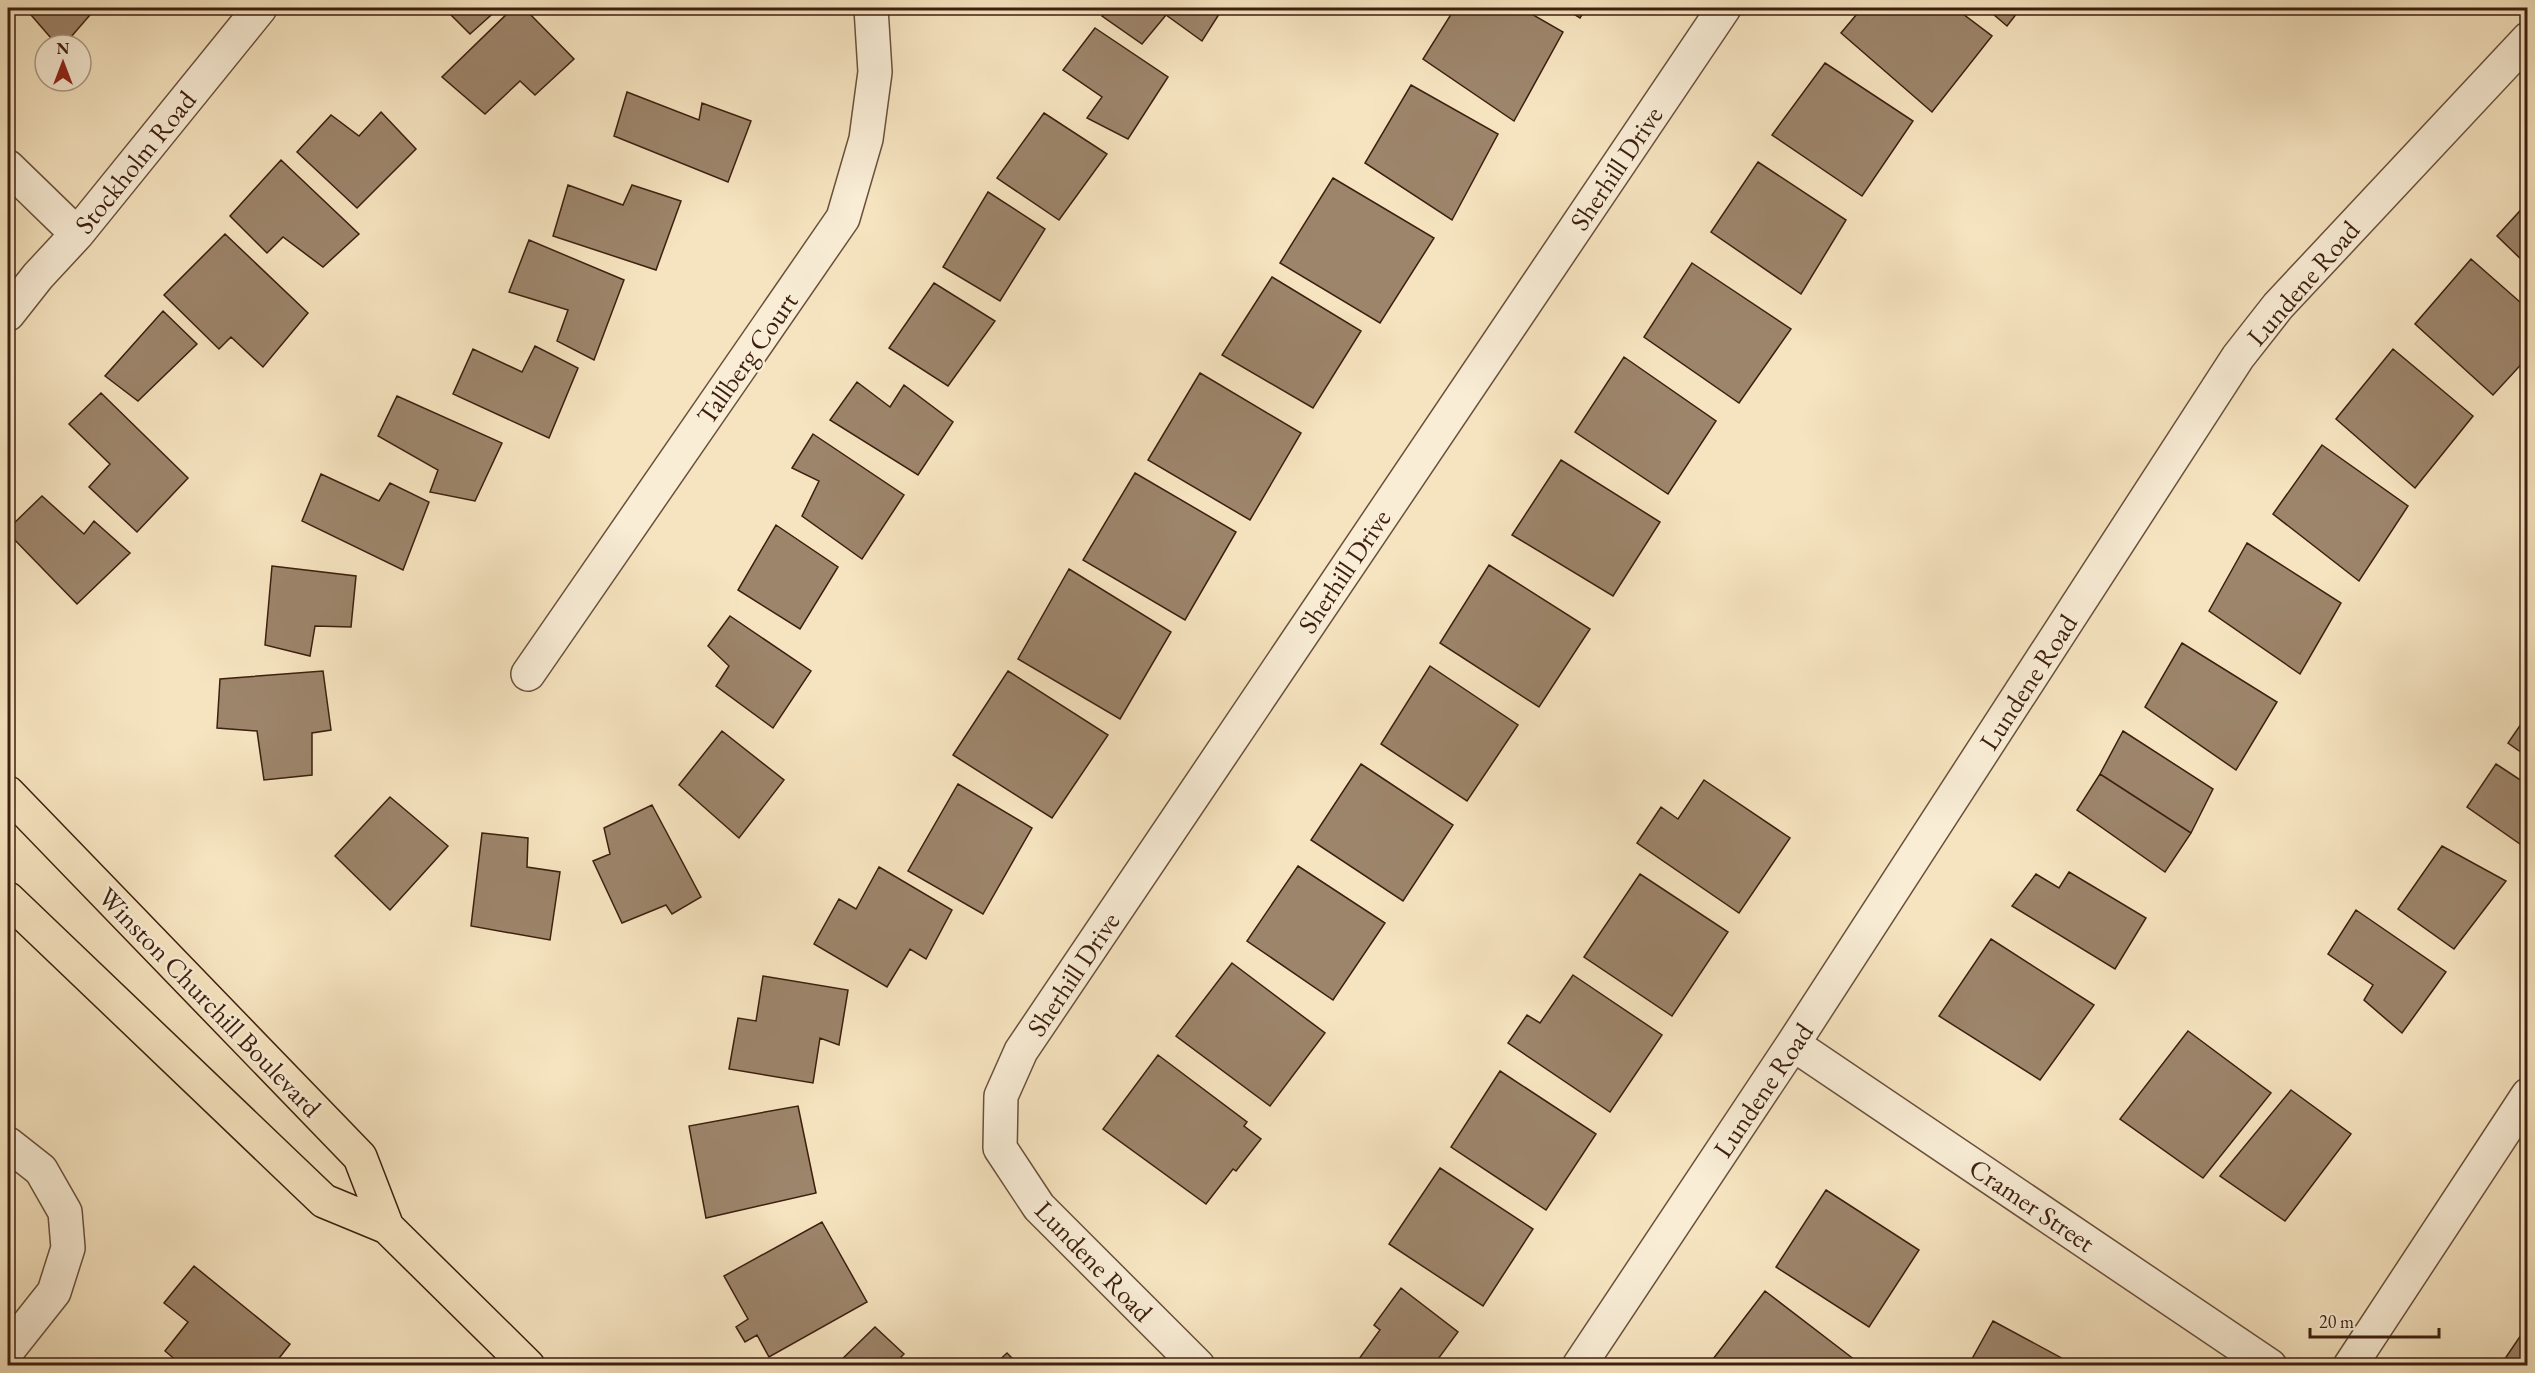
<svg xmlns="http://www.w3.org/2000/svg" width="2535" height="1373" font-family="'EB Garamond',serif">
<rect width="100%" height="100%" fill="#f6e4c0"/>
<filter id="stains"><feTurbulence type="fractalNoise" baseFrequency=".00333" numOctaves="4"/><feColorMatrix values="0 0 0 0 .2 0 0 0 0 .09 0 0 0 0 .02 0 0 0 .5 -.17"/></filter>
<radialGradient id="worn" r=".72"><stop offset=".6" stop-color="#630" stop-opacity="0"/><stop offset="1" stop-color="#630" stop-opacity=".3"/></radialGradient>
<path fill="#9d856b" stroke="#3c1f0f" stroke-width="1.5" d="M25,8H96L64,45H57Z
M444,8H499L470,34Z
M513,8H524L574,59L535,95L520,81L485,114L442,77Z
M1108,8H1223L1202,41L1166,15L1142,44L1102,16Z
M1455,8H1521L1563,32L1514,121L1423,59Z
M1564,8H1586L1580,18Z
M1862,8H1955L1992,36L1932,112L1841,33Z
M1986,8H2021L2007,26Z
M1095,28L1168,77L1128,139L1087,118L1102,97L1063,70Z
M1825,63L1913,121L1862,196L1772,135Z
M1411,85L1498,134L1452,220L1365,163Z
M627,92L699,120L702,103L751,121L728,182L614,136Z
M381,112L416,149L357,208L297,152L331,115L359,136Z
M1044,113L1107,154L1059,220L997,178Z
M281,160L359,234L323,267L283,237L267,253L230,216Z
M1758,162L1846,220L1801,294L1711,232Z
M1333,178L1434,238L1380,323L1280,263Z
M568,185L623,205L632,185L681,201L656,270L553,236Z
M988,192L1045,229L1000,301L943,267Z
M2528,202V266L2497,236Z
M225,234L308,313L263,367L231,337L219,349L164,295Z
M529,240L624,280L594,360L557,341L568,310L509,292Z
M2471,259L2528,309V357L2493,395L2415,324Z
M1692,263L1791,329L1739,403L1644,337Z
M1272,277L1361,331L1313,408L1222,355Z
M934,283L995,321L948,386L889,348Z
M163,311L197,344L138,401L105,376Z
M535,346L578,368L549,438L453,394L473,349L522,372Z
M2393,349L2473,416L2415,488L2336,419Z
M1624,357L1716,421L1668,494L1575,432Z
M1200,373L1301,433L1250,520L1148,460Z
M857,382L890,407L904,385L953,422L918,475L830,420Z
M101,393L188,478L137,532L89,487L110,464L69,424Z
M397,396L502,443L475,501L430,492L438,470L378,436Z
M813,434L904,495L862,559L802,516L819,481L792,468Z
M2322,445L2408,506L2359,581L2273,514Z
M1561,460L1660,522L1613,596L1512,535Z
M1135,473L1236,532L1185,620L1083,560Z
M321,474L379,501L390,483L429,502L403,570L302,521Z
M42,496L84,534L94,521L130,553L77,604L8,533V529Z
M776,525L838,567L800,629L738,590Z
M2247,543L2341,603L2300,674L2209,611Z
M1489,565L1590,629L1539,707L1440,643Z
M272,566L356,576L351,627L315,626L310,656L265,645Z
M1069,569L1171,632L1120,719L1018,659Z
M730,616L811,671L773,728L716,686L729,666L708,646Z
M2182,643L2277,702L2236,770L2145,707Z
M1430,666L1518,725L1467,801L1381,744Z
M323,671L331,730L312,733V775L264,780L257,731L217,728L220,679Z
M1008,671L1108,735L1052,818L953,755Z
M2528,714V757L2508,743Z
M722,731L784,780L739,838L679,785Z
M2123,731L2213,789L2191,833L2100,774Z
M1361,764L1453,825L1403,901L1311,840Z
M2496,764L2528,785V833L2520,844L2467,807Z
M2100,774L2191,833L2165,872L2077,810Z
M1704,780L1790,838L1739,913L1637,843L1661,807L1678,819Z
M958,784L1032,828L983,914L908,871Z
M390,797L448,846L390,910L335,856Z
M652,805L701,897L672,914L666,905L622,923L593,861L610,854L604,828Z
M482,833L528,838L527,867L560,872L550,940L471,926Z
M2442,846L2506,881L2454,949L2398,909Z
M1298,866L1385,923L1333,1000L1247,941Z
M879,867L952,910L926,959L910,949L887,987L814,944L839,899L856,909Z
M2069,872L2146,918L2115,969L2012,906L2036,874L2059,888Z
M1640,874L1728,932L1672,1016L1584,957Z
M2356,910L2446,972L2402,1033L2364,1000L2373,985L2328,954Z
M1991,939L2094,1005L2040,1080L1939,1016Z
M1232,963L1325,1033L1270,1106L1176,1036Z
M1573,975L1662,1035L1610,1112L1508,1043L1527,1015L1540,1023Z
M763,976L848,990L839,1045L820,1038L813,1083L729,1069L738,1018L756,1021Z
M2188,1031L2271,1093L2203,1178L2120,1119Z
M1158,1055L1247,1122L1244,1126L1261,1139L1236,1171L1233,1169L1206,1204L1103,1129Z
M1500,1071L1596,1134L1546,1210L1451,1147Z
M2291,1090L2351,1134L2285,1221L2220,1176Z
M798,1106L816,1193L706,1218L689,1126Z
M1440,1168L1533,1229L1483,1306L1389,1244Z
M1826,1190L1919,1250L1869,1327L1776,1267Z
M822,1222L867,1302L769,1357L757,1335L745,1342L736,1327L748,1319L724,1276Z
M194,1266L290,1344L273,1366H183L165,1351L188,1322L164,1303Z
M1401,1288L1458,1332L1435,1363L1439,1366H1360L1356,1363L1380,1330L1374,1325Z
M1765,1291L1855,1360L1850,1366H1713L1710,1363Z
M1993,1321L2071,1363L2070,1366H1968Z
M875,1327L904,1354L901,1357L909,1366H835Z
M2521,1335L2528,1339V1366H2500Z
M1007,1353L1020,1366H993Z"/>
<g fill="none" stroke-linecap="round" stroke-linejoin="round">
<g stroke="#6a503b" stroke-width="36">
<path id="minor" d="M8,167L77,234
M8,314L38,276L77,234L260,8
M528,674L843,218L866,139L875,72L871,8
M1793,1044L2270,1366
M8,1144L41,1170L65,1212L68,1248L54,1292L8,1350
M1198,1366L1039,1207L1000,1148L1001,1096L1021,1051L1724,8
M1579,1366L1793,1044L2238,357L2278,306L2528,39
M2350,1366L2528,1095"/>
</g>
<g stroke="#3c1f0f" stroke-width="36">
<path id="major" d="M8,793L360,1157L387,1227
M8,899L324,1201L387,1227L528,1366"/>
</g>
<use href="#minor" stroke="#f9edd6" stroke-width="33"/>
<use href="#major" stroke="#f6e4c0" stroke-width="33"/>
</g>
<g text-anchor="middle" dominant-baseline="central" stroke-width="5" stroke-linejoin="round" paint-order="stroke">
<g font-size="27" fill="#3c1f0f" stroke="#f9edd6">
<text transform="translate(135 162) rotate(-51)">Stockholm Road</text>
<text transform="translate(1616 168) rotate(-56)">Sherhill Drive</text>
<text transform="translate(2303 283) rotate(-49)">Lundene Road</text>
<text transform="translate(747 358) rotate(-55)">Tallberg Court</text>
<text transform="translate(1344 571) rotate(-56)">Sherhill Drive</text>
<text transform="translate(2028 682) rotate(-57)">Lundene Road</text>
<text transform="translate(1073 974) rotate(-56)">Sherhill Drive</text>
<text transform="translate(210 1002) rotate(46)">Winston Churchill Boulevard</text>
<text transform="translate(1763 1090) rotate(-56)">Lundene Road</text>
<text transform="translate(2032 1205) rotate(34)">Cramer Street</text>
<text transform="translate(1094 1261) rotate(46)">Lundene Road</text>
</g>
</g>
<rect width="2535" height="1373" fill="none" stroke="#f6e4c0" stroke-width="30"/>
<rect x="9" y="9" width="2517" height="1355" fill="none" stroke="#3c1f0f" stroke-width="3"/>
<rect x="15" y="15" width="2505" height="1343" fill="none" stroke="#3c1f0f" stroke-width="1.5"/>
<g transform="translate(63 63)"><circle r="28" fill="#f9edd6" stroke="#ad9b86" stroke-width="1.5"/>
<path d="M0-4.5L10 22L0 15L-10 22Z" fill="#8f2418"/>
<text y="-9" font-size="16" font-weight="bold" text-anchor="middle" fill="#3c1f0f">N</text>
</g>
<path d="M2310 1328v9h129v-9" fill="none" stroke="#3c1f0f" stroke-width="3"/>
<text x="2319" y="1328" font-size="18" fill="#3c1f0f" stroke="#f9edd6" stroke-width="4.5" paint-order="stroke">20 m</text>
<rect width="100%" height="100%" filter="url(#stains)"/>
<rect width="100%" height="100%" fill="url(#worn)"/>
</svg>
